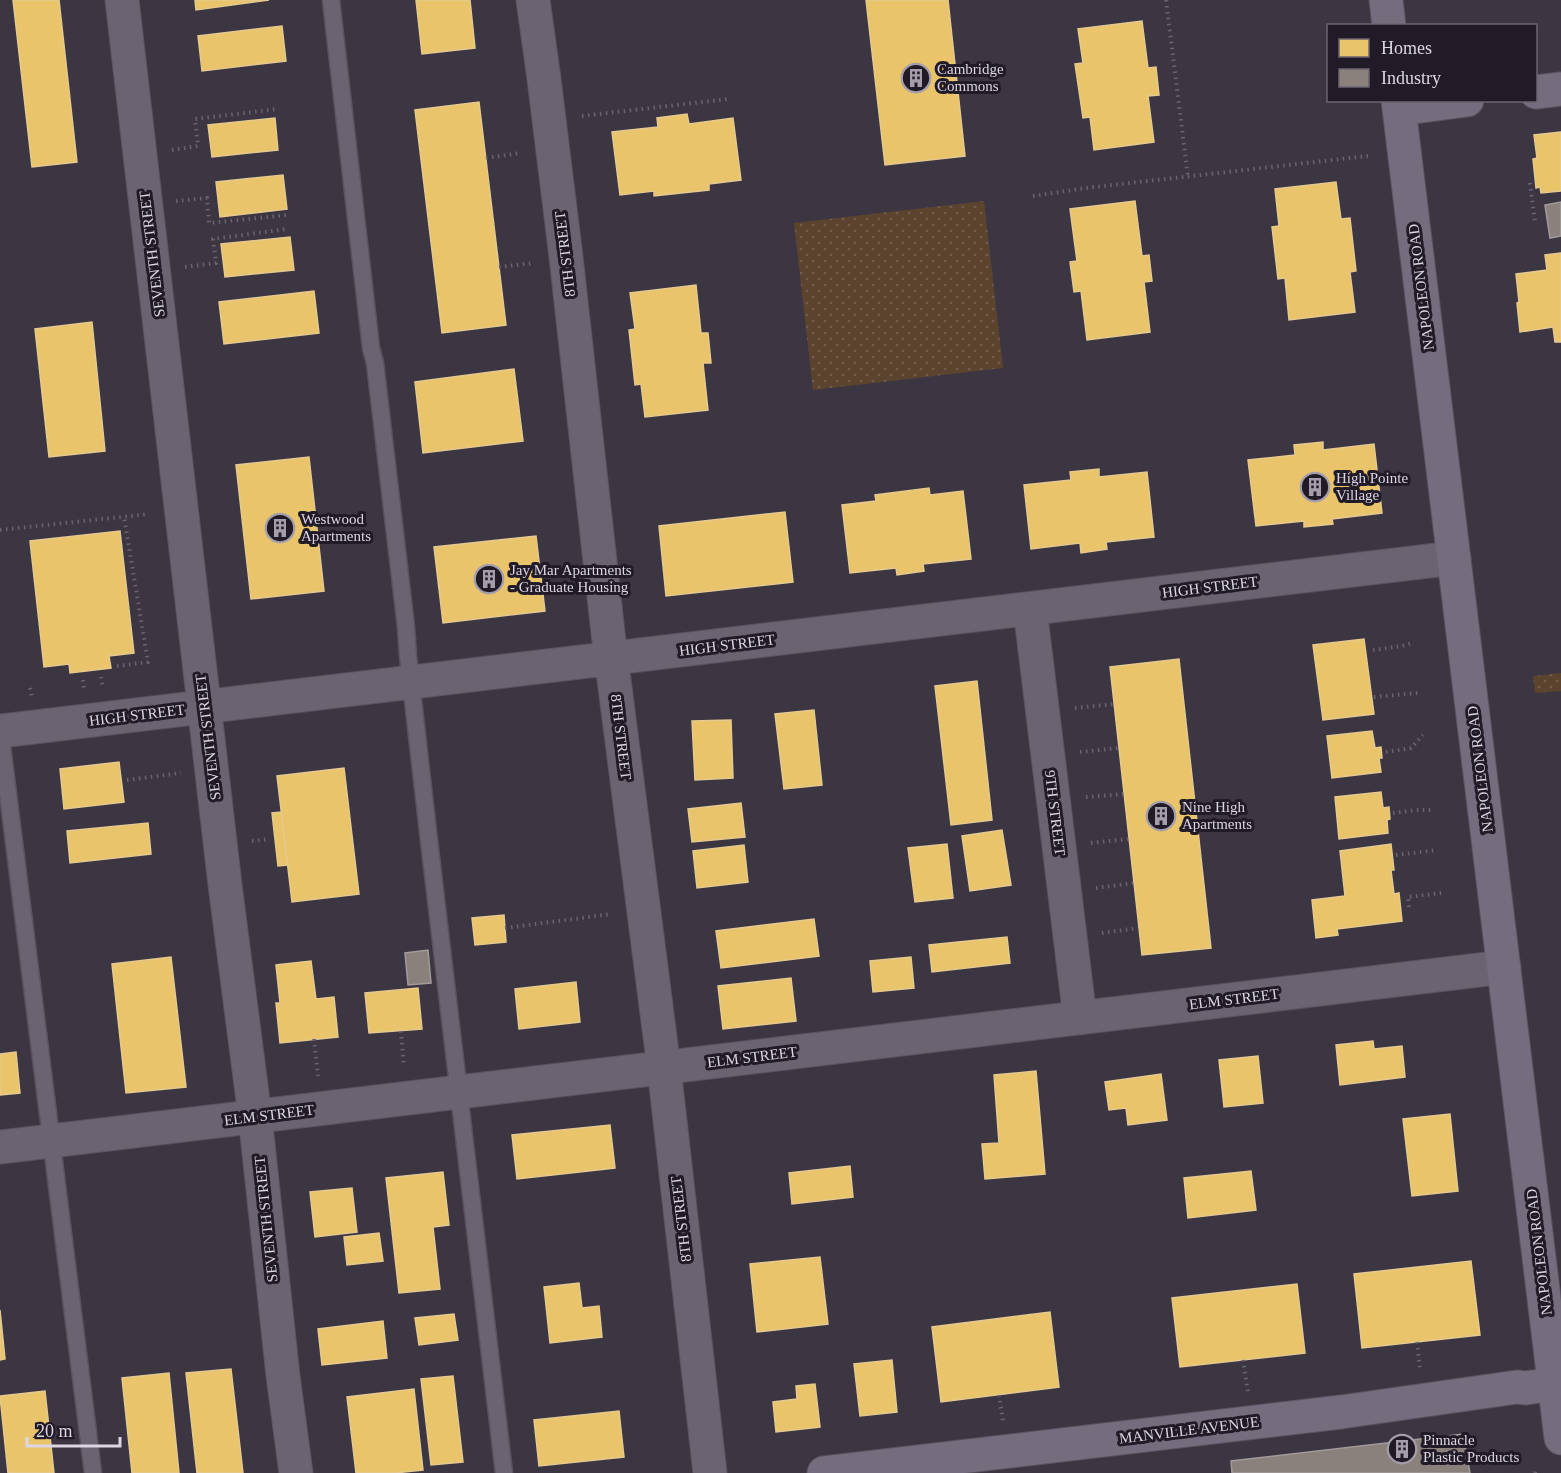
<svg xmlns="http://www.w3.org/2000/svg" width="1561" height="1473" font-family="'Times New Roman',serif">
<defs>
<pattern id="grass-dots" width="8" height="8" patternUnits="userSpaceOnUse" patternTransform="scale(1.5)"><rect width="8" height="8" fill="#5b432e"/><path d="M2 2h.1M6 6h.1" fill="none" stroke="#725d4c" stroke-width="1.8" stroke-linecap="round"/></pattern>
</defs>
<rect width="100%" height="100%" fill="#3c3643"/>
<path fill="url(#grass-dots)" d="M984,201L1003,368L813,390L794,223Z
M1561,673V691L1535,693L1533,676Z"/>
<path fill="#e9c46a" stroke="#e5c98f" stroke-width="1.5" d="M13,0H59L77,162L32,167Z
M195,0H269L196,10Z
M416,0H470L475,48L422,54Z
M866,0H948L965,156L885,165Z
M1142,21L1148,68L1156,67L1159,95L1148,96L1154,142L1094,150L1090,117L1083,118L1075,64L1083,63L1078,29Z
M282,26L286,61L202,71L198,36Z
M479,102L506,325L442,333L415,110Z
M687,114L689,124L733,118L741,180L709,184V190L654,196V191L620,195L612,132L658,127L657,118Z
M275,118L278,150L212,157L208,125Z
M1561,132V191L1541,193L1540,187L1536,188L1533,159L1537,158L1534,135Z
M283,175L287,209L220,217L216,182Z
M1336,182L1341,219L1350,218L1356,271L1350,272L1355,312L1289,320L1285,278L1278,279L1272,227L1279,226L1275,189Z
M1135,201L1142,256L1149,255L1152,281L1144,282L1150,332L1087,340L1081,291L1074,292L1070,262L1077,261L1070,209Z
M290,237L294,270L225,277L221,244Z
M1561,253V342H1555L1553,327L1520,332L1517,303L1519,302L1516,274L1547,270L1545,255Z
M696,285L701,333H708L711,363H703L708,410L645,417L641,384L635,385L629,330L635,329L630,293Z
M314,291L319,333L224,344L219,302Z
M92,322L105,451L49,457L35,329Z
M514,369L523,441L423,453L415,382Z
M1323,442V450L1374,444L1382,513L1332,519L1333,524L1304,527V521L1256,526L1248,460L1295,455L1294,445Z
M309,457L324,591L251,599L236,465Z
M1099,469V477L1147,472L1154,537L1106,542L1107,549L1081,553L1080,543L1031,549L1024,485L1071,480L1070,472Z
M929,488L930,495L963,491L971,559L923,564L924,571L897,575L896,568L850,573L842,505L876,501L875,495Z
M785,512L793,582L666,596L659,526Z
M120,531L134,653L109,656L111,668L70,673L69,664L44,667L30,541Z
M536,536L545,611L443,623L434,547Z
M1364,639L1374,714L1323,720L1313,645Z
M1179,659L1211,948L1142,955L1110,667Z
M977,681L992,820L951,825L935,686Z
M814,710L822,785L784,789L775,714Z
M731,720L733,778L695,780L692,721Z
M1372,731L1375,748L1381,747L1382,758H1379L1381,772L1332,778L1327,736Z
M119,762L124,802L64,809L60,769Z
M344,768L359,894L292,902L277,776Z
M1381,792L1383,808L1389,807L1390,819L1387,820L1388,833L1339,839L1335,797Z
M741,803L745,837L692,842L688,809Z
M281,812L288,865L278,866L272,813Z
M148,823L151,854L70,863L67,831Z
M1002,830L1011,885L970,891L962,836Z
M947,844L953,898L915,902L908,848Z
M1391,844L1394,870H1391L1394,894L1399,893L1402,921L1337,929L1338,935L1316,938L1312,900L1345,896L1340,851Z
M744,845L748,882L697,888L693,851Z
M504,915L506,942L475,945L472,918Z
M814,919L819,956L721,968L716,931Z
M1007,937L1010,963L932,972L929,945Z
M171,957L186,1087L126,1093L112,964Z
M911,957L914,988L873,992L870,961Z
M311,961L316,999L334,997L338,1037L280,1043L276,1003H280L276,965Z
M791,978L796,1021L723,1029L718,986Z
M576,982L580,1022L519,1029L515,989Z
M418,988L422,1029L369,1033L365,993Z
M1373,1041L1374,1049L1402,1046L1405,1077L1340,1085L1336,1045Z
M16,1052L20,1093L0,1095V1054Z
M1258,1056L1263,1103L1224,1107L1219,1060Z
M1036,1071L1045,1174L985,1179L982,1144L999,1143L994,1075Z
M1161,1074L1167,1120L1128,1125L1126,1108L1109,1110L1105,1082Z
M1450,1114L1458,1191L1412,1196L1403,1119Z
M610,1125L615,1168L517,1179L512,1135Z
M850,1166L853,1197L792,1204L789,1173Z
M1251,1171L1256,1210L1188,1218L1184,1178Z
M443,1172L449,1225L433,1227L440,1289L399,1293L386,1178Z
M352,1188L357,1232L315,1237L310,1192Z
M379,1233L383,1261L347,1265L344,1237Z
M820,1257L828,1324L757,1332L750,1264Z
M1471,1261L1480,1335L1362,1348L1354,1274Z
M579,1283L582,1308L599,1306L602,1337L550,1343L544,1287Z
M1297,1284L1305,1353L1180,1367L1172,1298Z
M0,1310L5,1359L0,1360Z
M1050,1312L1059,1387L941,1402L932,1327Z
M454,1314L458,1340L419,1345L415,1318Z
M383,1321L387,1358L322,1365L318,1329Z
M892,1360L897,1412L860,1416L854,1364Z
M231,1369L243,1473H197L186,1373Z
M169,1373L179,1473H132L122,1378Z
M453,1376L463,1462L431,1465L421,1379Z
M815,1384L820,1427L776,1432L773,1402L797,1399L796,1386Z
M414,1389L423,1470L395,1473H356L347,1397Z
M45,1391L54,1473H8L0,1396Z
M619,1411L624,1457L539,1466L534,1420Z"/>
<path fill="#8a817c" stroke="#a29a9b" stroke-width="1.5" d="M1561,202V236L1550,238L1545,205Z
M428,950L431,983L408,985L405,953Z
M1463,1434L1470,1473H1232L1231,1461Z"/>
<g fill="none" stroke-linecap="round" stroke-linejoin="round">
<g stroke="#59535f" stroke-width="19">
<path id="lane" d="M331,0L371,348L375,363L406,627L408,656L428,832L504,1473
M0,730L93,1473"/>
</g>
<g stroke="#59535f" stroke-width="35">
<path id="street" d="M122,0L225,885L255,1116L283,1376L296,1473
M533,0L544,79L566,257L608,633L664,1068L710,1473
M1030,609L1080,1018
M0,731L1454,558
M0,1147L1504,967"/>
</g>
<g stroke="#59535f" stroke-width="35">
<path id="secondary" d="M1386,0L1389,26
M1536,92L1561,89
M1398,100L1561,1438
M1399,109L1467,100
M824,1473L1341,1412L1517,1387L1526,1388L1554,1384"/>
</g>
<path stroke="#696470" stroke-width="4" stroke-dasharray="1.5 4.5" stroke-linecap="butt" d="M1166,0L1188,177
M582,116L728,99
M172,150L198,146L195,119L277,109
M486,158L520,153
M1530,183L1535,222
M1033,196L1086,188L1368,156
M176,201L207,198L209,223L287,215
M185,267L216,263L213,239L287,229
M499,267L534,263
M0,530L149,514
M1373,650L1402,646L1412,643
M117,666L148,662L124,517
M101,677L103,688
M83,680L84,690
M30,688L32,697
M1374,697L1418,693
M1075,708L1114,704
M1080,752L1119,748
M1386,752L1411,748L1423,735
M127,780L181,773
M1086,797L1124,794
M1393,813L1418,810H1432
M252,841L270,839
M1091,843L1128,839
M1396,855L1437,850
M1096,888L1134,883
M1409,907L1408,897L1442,893
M505,928L612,914
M1102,933L1138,928
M401,1031L404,1067
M314,1039L318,1076
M1417,1342L1420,1369
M1243,1360L1248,1392
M999,1395L1003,1421
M1535,1473L1536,1468"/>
<use href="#lane" stroke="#6a6472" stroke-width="16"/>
<use href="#street" stroke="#6a6472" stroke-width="33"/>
<use href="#secondary" stroke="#756d7e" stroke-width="33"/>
</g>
<defs>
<g id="building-ring" transform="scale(1.5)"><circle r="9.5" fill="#201b26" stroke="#a39dac" stroke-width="1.5"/><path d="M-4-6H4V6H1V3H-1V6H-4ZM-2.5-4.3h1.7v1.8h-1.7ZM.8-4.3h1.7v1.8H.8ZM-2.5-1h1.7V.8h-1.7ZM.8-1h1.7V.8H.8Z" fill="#a39dac"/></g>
</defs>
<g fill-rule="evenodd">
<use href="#building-ring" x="916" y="78"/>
<use href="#building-ring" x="1315" y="487"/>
<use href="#building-ring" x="280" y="528"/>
<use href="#building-ring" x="489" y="579"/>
<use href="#building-ring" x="1161" y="816"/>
<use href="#building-ring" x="1402" y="1449"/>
</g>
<g text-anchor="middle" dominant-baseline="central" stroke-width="6" stroke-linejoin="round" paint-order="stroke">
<g font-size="15" fill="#dbd5e4" stroke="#201b26" text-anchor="start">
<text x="937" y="69">Cambridge<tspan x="937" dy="17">Commons</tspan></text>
<text x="1336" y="478">High Pointe<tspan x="1336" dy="17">Village</tspan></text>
<text x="301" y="519">Westwood<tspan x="301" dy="17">Apartments</tspan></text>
<text x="510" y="570">Jay Mar Apartments<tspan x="510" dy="17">- Graduate Housing</tspan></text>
<text x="1182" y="807">Nine High<tspan x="1182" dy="17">Apartments</tspan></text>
<text x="1423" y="1440">Pinnacle<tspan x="1423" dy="17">Plastic Products</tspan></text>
</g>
<g font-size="15" fill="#dbd5e4" stroke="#201b26">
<text transform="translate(152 254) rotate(-97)">SEVENTH STREET</text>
<text transform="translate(565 254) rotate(-97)">8TH STREET</text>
<text transform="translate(1421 287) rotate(-97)">NAPOLEON ROAD</text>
<text transform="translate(1210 587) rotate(-7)">HIGH STREET</text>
<text transform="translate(727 645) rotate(-7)">HIGH STREET</text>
<text transform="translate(137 715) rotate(-7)">HIGH STREET</text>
<text transform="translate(208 737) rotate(-97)">SEVENTH STREET</text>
<text transform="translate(621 737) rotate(83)">8TH STREET</text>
<text transform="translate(1480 769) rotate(-97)">NAPOLEON ROAD</text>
<text transform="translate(1055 813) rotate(83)">9TH STREET</text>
<text transform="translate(1234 999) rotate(-7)">ELM STREET</text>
<text transform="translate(752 1057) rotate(-7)">ELM STREET</text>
<text transform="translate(269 1115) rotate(-7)">ELM STREET</text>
<text transform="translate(266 1219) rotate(-96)">SEVENTH STREET</text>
<text transform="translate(681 1219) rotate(-97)">8TH STREET</text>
<text transform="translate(1539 1252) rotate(-97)">NAPOLEON ROAD</text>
<text transform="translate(1189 1430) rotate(-7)">MANVILLE AVENUE</text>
</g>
</g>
<rect x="1327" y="24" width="210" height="78" fill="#201b26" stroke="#6b6572" stroke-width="1.5"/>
<rect x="1339" y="39" width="30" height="18" fill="#e9c46a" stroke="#6b6572" stroke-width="1.5"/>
<text x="1381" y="54" font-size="18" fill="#dbd5e4">Homes</text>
<rect x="1339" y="69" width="30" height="18" fill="#8a817c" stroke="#6b6572" stroke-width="1.5"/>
<text x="1381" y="84" font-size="18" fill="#dbd5e4">Industry</text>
<path d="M27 1437v9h93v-9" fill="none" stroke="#dbd5e4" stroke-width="3"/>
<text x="36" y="1437" font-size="18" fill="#dbd5e4" stroke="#201b26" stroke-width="4.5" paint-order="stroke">20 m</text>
</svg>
